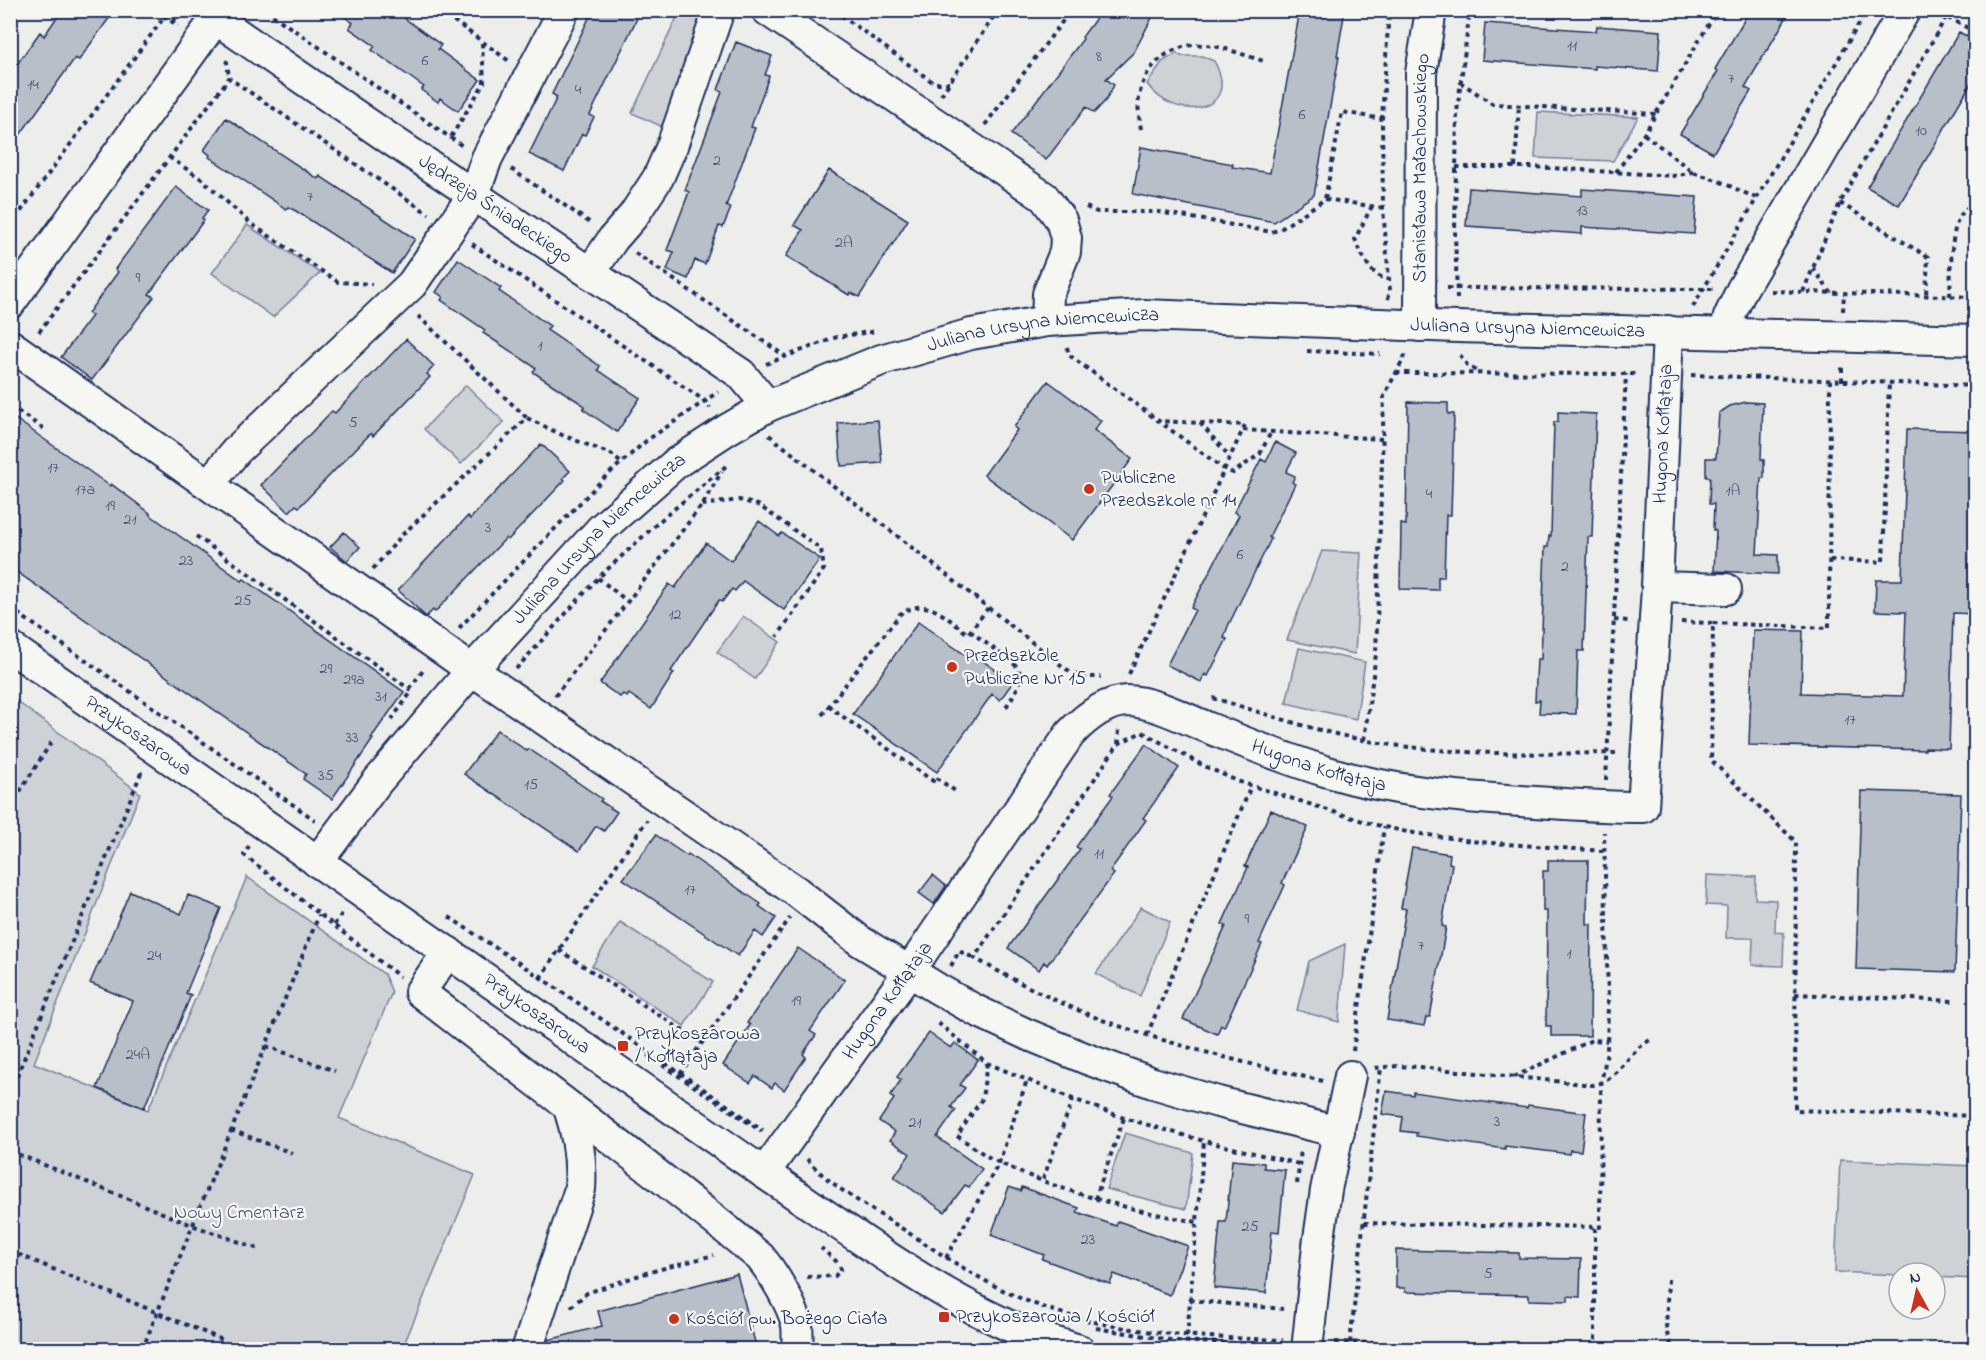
<svg xmlns="http://www.w3.org/2000/svg" width="1986" height="1360" font-family="'Indie Flower',sans-serif">
<rect width="100%" height="100%" fill="#edeeec"/>
<filter id="ink" filterUnits="userSpaceOnUse"><feTurbulence type="fractalNoise" baseFrequency=".0167" numOctaves="2"/><feDisplacementMap in="SourceGraphic" scale="12" xChannelSelector="R" yChannelSelector="G"/><feConvolveMatrix kernelMatrix="1 2 1 2 8 2 1 2 1" color-interpolation-filters="sRGB"/></filter>
<g filter="url(#ink)">
<path fill="#ced2d7" stroke="#74809a" stroke-width="1.5" d="M680,11L704,19L665,128L632,113Z
M1177,53L1181,56H1202L1214,61C1243,112 1176,125 1147,84L1162,62Z
M1538,112L1638,117L1613,161L1535,158Z
M247,225L320,273L273,317L212,273Z
M466,385L504,422L461,464L424,429Z
M1322,551L1361,553L1355,654L1287,640Z
M743,616L780,642L755,679L717,652Z
M1299,648L1365,662L1356,719L1286,703Z
M11,697L140,793L34,1063L148,1110L247,877L384,974L392,992L339,1118L475,1175L402,1349H11Z
M1707,875L1756,877L1755,899L1776,900L1775,932L1784,933L1783,966L1752,965L1753,938H1726L1727,906L1706,905Z
M1141,907L1170,922L1140,996L1096,974Z
M620,922L713,982L684,1026L592,966Z
M1345,944L1339,1022L1297,1010L1309,961Z
M1125,1133L1193,1153L1186,1209L1106,1189Z
M1840,1160L1975,1166V1279L1935,1277V1273H1899V1275L1835,1272Z"/>
<path fill="#b9bfc8" stroke="#1b2f5e" stroke-width="1.5" d="M62,10H115L79,60L75,58L10,149V74L40,32L44,36Z
M335,10H393L441,45L438,49L480,80L458,111L440,98L438,102L421,90L424,87L372,50L375,46L349,28L353,23Z
M593,10H641L590,115L594,117L585,135L582,134L564,171L529,154L557,97L552,94Z
M1102,10H1156L1134,52L1106,79L1114,85L1106,100L1094,113L1086,107L1046,160L1011,134L1083,39L1082,37Z
M1300,10H1345L1337,56L1339,57L1314,195L1274,222L1133,194L1141,147L1233,164L1232,167L1270,173Z
M1750,10H1791L1745,87L1751,91L1713,153L1680,134L1718,71L1715,69Z
M1485,23L1596,31L1597,26L1661,31L1658,71L1595,66V69L1482,60Z
M1959,32L1976,41V75L1899,205L1867,187Z
M736,42L772,56L765,75L769,76L751,127L755,128L726,206L731,208L723,227L719,226L705,264L695,260L688,279L667,270L674,252L667,250L689,192L685,190L722,92L718,90Z
M226,118L318,179L320,176L415,239L392,273L296,211L288,207L286,209L209,157L210,155L204,150Z
M829,170L908,220L859,297L850,292L849,295L786,256L803,230L794,225Z
M176,187L208,210L202,218L204,220L149,294L154,297L92,380L61,357L92,316L88,313L118,272L115,269Z
M1469,188L1582,196V189L1697,197L1694,234L1582,227V234L1466,226Z
M458,259L501,288L499,291L550,326L547,330L600,366L598,370L640,398L617,432L583,409L585,406L533,372L536,368L483,333L485,330L441,300L443,297L436,292Z
M406,339L434,366L427,374L430,377L373,436L371,433L299,507L296,505L289,512L261,485L332,411L335,413Z
M1048,381L1101,421L1094,430L1132,459L1072,540L984,475L1017,430L1014,427Z
M1408,402L1448,403V414H1454L1451,515H1446L1444,577H1438V590L1400,589L1401,524L1406,525Z
M1746,402L1763,403L1761,459L1764,460V478H1761L1757,554L1778,555V574L1714,571L1716,531L1713,530L1714,504H1709L1710,477H1706V458H1716L1719,413L1730,406Z
M1558,412L1596,414L1592,537H1588L1584,651H1578L1576,714L1539,713L1540,700L1535,701L1537,659H1541L1545,547H1548L1549,536H1551L1554,422H1558Z
M10,415L110,486L111,484L150,513L149,514L242,581L244,579L404,692L371,738L373,739L332,799L303,779L306,774L10,567Z
M878,420L882,463L841,466L838,423Z
M1907,429L1976,431V614L1953,613L1949,749L1925,748V750L1749,745L1753,630L1803,631L1801,693L1903,696L1906,612L1875,611L1876,580H1902Z
M1275,442L1296,453L1286,472L1295,476L1292,482L1295,484L1269,537L1271,539L1228,626L1224,638L1227,639L1208,676L1205,674L1201,682L1167,665L1195,610L1191,608L1239,515L1234,512L1261,459L1266,462Z
M541,444L570,471L563,478L565,480L508,540L506,538L435,612L433,610L426,617L398,590L468,516L470,519Z
M759,521L779,536L782,533L820,559L784,610L743,581L735,591L732,589L722,602L719,600L671,671L674,673L651,709L629,694L627,697L623,694L620,697L600,683L669,584L675,588L706,543L731,561Z
M344,532L360,547L347,561L330,547Z
M918,622L964,654L967,650L1013,682L1000,700L992,694L937,772L853,714Z
M497,730L527,751L529,749L602,799L600,801L617,812L604,831L596,826L579,851L464,774Z
M1146,744L1179,768L1143,818L1146,820L1110,871L1114,874L1047,965L1044,962L1039,970L1008,948L1080,849L1076,847L1113,796L1110,794Z
M1861,791L1961,794L1955,972L1856,969Z
M1271,810L1308,827L1282,883L1285,885L1259,943L1262,944L1224,1027L1221,1025L1217,1034L1183,1019L1226,926L1222,924L1248,867L1245,866Z
M656,835L687,856L688,854L761,904L759,906L776,918L763,937L755,931L738,956L623,879Z
M1412,848L1450,854L1449,863L1452,864L1442,926L1446,927L1430,1017H1426L1424,1026L1387,1020L1406,909L1401,908Z
M1548,860H1588L1587,924H1591L1590,1036H1551V1026H1546L1547,911H1543V871H1548Z
M933,875L946,886L934,904L919,893Z
M130,891L181,914L188,895L221,908L186,993L191,995L144,1108L97,1088L133,1001L90,983L99,962L100,963Z
M798,948L845,980L810,1031L816,1035L803,1054L806,1057L784,1090L775,1083L772,1088L755,1076L750,1083L723,1065L750,1025L747,1023Z
M929,1033L951,1048L955,1043L978,1060L960,1085L965,1088L951,1107L956,1110L937,1137L982,1169L969,1187L965,1185L945,1212L894,1177L910,1154L890,1140L895,1132L879,1121L894,1099L890,1096L901,1080L897,1077Z
M1386,1091L1413,1095V1092L1527,1108L1528,1105L1586,1113L1581,1151L1570,1150L1569,1154L1505,1146V1149L1416,1136L1417,1133L1401,1131L1403,1117L1382,1114Z
M1232,1160L1264,1163V1168L1285,1170L1279,1232L1272,1231L1266,1293L1214,1288L1220,1222H1226Z
M1009,1187L1021,1191L1022,1187L1079,1208L1077,1212L1116,1226L1118,1221L1188,1246L1170,1295L1114,1274L1110,1284L1042,1259L1044,1255L991,1235Z
M1396,1250L1519,1253V1258L1581,1259L1580,1297L1568,1296V1301L1529,1300V1295L1405,1292V1288H1396Z
M737,1274L757,1350H545L548,1340L602,1326L598,1311Z"/>
<g fill="none" stroke-linecap="round" stroke-linejoin="round">
<g stroke="#1b2f5e" stroke-width="34">
<g id="minor">
<path d="M767,10L1044,197L1061,220L1066,238L1065,252L1048,294L1047,321"/>
<path id="s1" d="M216,19L390,139L741,374L768,406"/>
<path d="M590,273L613,239L633,216L658,178L672,146L719,10"/>
<path d="M10,303L222,10"/>
<path id="s2" d="M1420,326L1421,73L1431,10"/>
<path d="M1725,333L1729,317L1742,289L1905,10"/>
<path d="M10,345L472,670L797,892L860,941L938,989L975,1010L1024,1033L1087,1059L1153,1083L1218,1102L1339,1132"/>
<path d="M209,484L237,450L412,284L474,194L487,158L564,10"/>
<path d="M1657,587L1726,589"/>
<path id="s3" d="M10,647L764,1173C842,1225 919,1284 1005,1324C1028,1335 1054,1342 1079,1350"/>
<path id="s4" d="M317,862L377,782L472,670L602,528L676,463L728,429L768,406L881,360L971,334L1047,321L1144,315L1457,327L1976,340"/>
<path d="M448,952L420,992C533,1080 649,1165 760,1257C774,1274 792,1304 797,1325C798,1333 797,1342 798,1350"/>
<path id="s5" d="M764,1173L909,972L1070,734C1085,718 1104,702 1127,701C1152,701 1186,719 1209,728C1248,744 1288,760 1328,772C1390,791 1457,797 1521,801C1562,804 1602,807 1643,807L1657,587L1668,331"/>
<path d="M527,1350L580,1189C582,1160 578,1135 569,1108"/>
<path d="M1307,1350L1318,1246L1326,1190L1350,1076"/>
</g>
</g>
<path stroke="#1b2f5e" stroke-width="4" stroke-dasharray="4.5 4.5" stroke-linecap="butt" d="M156,10L178,26
M265,10L464,147
M439,10L509,61
M834,10L934,83H949
M1945,10L1946,17L1976,32
M10,20L17,10
M173,22L181,10
M225,61L227,62L229,78
M1460,82L1493,104L1656,114
M941,95L998,10
M985,125L1071,10
M1141,129C1139,117 1137,105 1140,92C1147,62 1175,42 1206,45C1225,47 1246,56 1264,61
M1644,134L1693,172L1719,181L1756,198
M451,137L484,83L482,43
M169,157L203,180L250,223L338,282L372,284
M1456,167H1535L1674,176L1693,172
M1515,167L1519,105
M511,169L592,224
M1616,172L1644,134L1717,10
M1973,182L1976,162
M1325,199L1383,208
M1840,203L1928,257L1926,295
M1372,206L1355,239C1362,254 1370,278 1389,279
M1086,207L1097,212H1159L1272,232L1282,228L1325,199L1342,112L1382,119
M10,226L165,16
M472,244L705,401L710,408
M635,253L785,356
M1813,268L1831,293
M1447,288L1713,289
M1771,291L1976,297
M1803,292L1840,203L1946,17
M1950,296C1951,277 1950,234 1959,218C1963,211 1969,206 1976,201
M1388,299L1390,291L1383,208L1382,119L1389,10
M1457,299L1455,231L1457,112L1470,10
M1693,307L1867,10
M1843,311L1844,293
M418,316L527,418
M39,332L229,78L429,214
M1067,347L1069,355L1224,469L1233,473L1260,454L1271,432
M1307,351L1380,354
M1460,355L1467,365L1478,372
M766,364L837,337L876,331
M1396,373L1639,374
M1691,375L1976,386
M1842,381V364
M10,406L44,429
M1200,423L1230,457
M1243,430L1382,439
M769,435L1066,669L1082,677H1101
M702,505L739,500L758,505L821,549L824,569L777,637
M196,536L412,691L392,719
M1830,560L1883,562L1889,383
M373,569L403,534L527,418L562,435L611,454L621,463
M598,578L627,601
M10,608L315,820
M1614,620L1629,621
M1681,622L1713,623L1711,760L1796,842L1795,1110L1976,1116
M1713,623L1829,628L1830,381
M459,628L604,478L646,441L718,392
M970,631L1018,667C1024,682 1014,694 1006,707
M516,669L598,578L662,519L726,466
M1129,674L1245,425L1158,421
M409,689L425,668
M555,696L702,505L722,471
M1213,698C1263,713 1312,730 1363,740C1447,756 1534,754 1619,753
M828,706L933,781L935,777L958,793
M822,715L900,614C928,595 946,618 968,634L988,608
M1364,740L1376,654L1384,396L1407,352
M1118,744L1119,729
M1606,780L1626,374
M10,807L52,741
M249,846L244,855L400,977
M449,917L540,977L763,1130
M334,925L344,911
M559,950L702,1043
M951,966L959,951L974,958
M540,978L647,820
M1795,994L1955,1001
M938,1023L987,1063L1073,1099L1124,1118L1204,1141L1299,1164
M1147,1035L1251,786
M266,1046L335,1071
M640,1050L761,1131
M1353,1051L1384,827
M987,1063L982,1099L957,1136C971,1145 985,1156 1000,1163C1062,1192 1129,1210 1197,1222
M1375,1068L1398,1066L1419,1067L1593,1085C1618,1081 1628,1052 1650,1040
M680,1074L790,918
M1514,1077L1592,1040L1607,1041
M1323,1081C1257,1066 1192,1050 1128,1029C1075,1012 1023,985 974,958L1118,744L1142,732L1202,765L1237,781L1372,824L1407,832L1479,842L1604,851
M10,1093L141,773L139,771
M231,1130L292,1153
M10,1151L192,1225L259,1249
M807,1159C831,1187 867,1206 898,1226C935,1250 971,1275 1011,1294C1097,1334 1191,1337 1283,1340
M1043,1179L1073,1099
M1297,1184L1301,1150
M1095,1199L1124,1118
M1364,1223L1600,1227L1601,1084L1607,1052L1608,1001L1604,832
M10,1251L225,1341
M946,1258L999,1163L1027,1080
M807,1277L835,1276L841,1269L836,1261L821,1248
M1668,1279L1666,1331L1673,1350
M1190,1300L1283,1309
M571,1307L587,1293L646,1273L714,1255
M1096,1328L1176,1341L1280,1346
M1187,1336L1204,1141
M1335,1342L1612,1350
M1350,1343L1381,1067
M1332,1349L1355,1350
M1595,1349V1228
M142,1350L319,915"/>
<use href="#minor" stroke="#f6f6f2" stroke-width="30"/>
</g>
</g>
<g fill="#c8321e" stroke="#f6f6f2" stroke-width="2">
<circle cx="1089" cy="489" r="6"/>
<circle cx="952" cy="667" r="6"/>
<rect x="617" y="1040" width="12" height="12" rx="3"/>
<rect x="938" y="1311" width="12" height="12" rx="3"/>
<circle cx="674" cy="1319" r="6"/>
</g>
<g text-anchor="middle" dominant-baseline="central" stroke-width="4.5" stroke-linejoin="round" paint-order="stroke">
<g font-size="16" fill="#425378">
<text x="1572" y="46">11</text>
<text x="1099" y="57">8</text>
<text x="425" y="61">6</text>
<text x="1731" y="79">7</text>
<text x="33" y="85">14</text>
<text x="578" y="90">4</text>
<text x="1302" y="115">6</text>
<text x="1921" y="131">10</text>
<text x="717" y="161">2</text>
<text x="310" y="197">7</text>
<text x="1582" y="211">13</text>
<text x="844" y="243">2A</text>
<text x="138" y="278">9</text>
<text x="540" y="346">1</text>
<text x="353" y="423">5</text>
<text x="53" y="468">17</text>
<text x="85" y="490">17a</text>
<text x="1733" y="491">1A</text>
<text x="1429" y="494">4</text>
<text x="110" y="506">19</text>
<text x="130" y="520">21</text>
<text x="488" y="528">3</text>
<text x="1240" y="555">6</text>
<text x="186" y="561">23</text>
<text x="1565" y="567">2</text>
<text x="243" y="601">25</text>
<text x="675" y="615">12</text>
<text x="326" y="669">29</text>
<text x="354" y="680">29a</text>
<text x="381" y="697">31</text>
<text x="1850" y="720">17</text>
<text x="352" y="738">33</text>
<text x="326" y="776">35</text>
<text x="531" y="785">15</text>
<text x="1099" y="854">11</text>
<text x="690" y="890">17</text>
<text x="1247" y="919">9</text>
<text x="1421" y="946">7</text>
<text x="1569" y="954">1</text>
<text x="154" y="956">24</text>
<text x="796" y="1001">19</text>
<text x="138" y="1055">24A</text>
<text x="1497" y="1122">3</text>
<text x="915" y="1123">21</text>
<text x="1250" y="1227">25</text>
<text x="1088" y="1240">23</text>
<text x="1488" y="1274">5</text>
</g>
<g font-size="20" fill="#1b2f5e" stroke="#f6f6f2">
<text stroke="none"><textPath href="#s2" startOffset="158">Stanisława Małachowskiego</textPath></text>
<text stroke="none"><textPath href="#s1" startOffset="338">Jędrzeja Śniadeckiego</textPath></text>
<text stroke="none"><textPath href="#s4" startOffset="1420">Juliana Ursyna Niemcewicza</textPath></text>
<text stroke="none"><textPath href="#s4" startOffset="934">Juliana Ursyna Niemcewicza</textPath></text>
<text stroke="none"><textPath href="#s5" startOffset="1508">Hugona Kołłątaja</textPath></text>
<text stroke="none"><textPath href="#s4" startOffset="430">Juliana Ursyna Niemcewicza</textPath></text>
<text stroke="none"><textPath href="#s3" startOffset="156">Przykoszarowa</textPath></text>
<text stroke="none"><textPath href="#s5" startOffset="806">Hugona Kołłątaja</textPath></text>
<text stroke="none"><textPath href="#s5" startOffset="212">Hugona Kołłątaja</textPath></text>
<text stroke="none"><textPath href="#s3" startOffset="642">Przykoszarowa</textPath></text>
</g>
<g font-size="20" fill="#1b2f5e" stroke="#f6f6f2" text-anchor="start">
<text x="1101" y="478">Publiczne<tspan x="1101" dy="23">Przedszkole nr 14</tspan></text>
<text x="964" y="656">Przedszkole<tspan x="964" dy="23">Publiczne Nr 15</tspan></text>
<text x="635" y="1034">Przykoszarowa<tspan x="635" dy="23">/ Kołłątaja</tspan></text>
<text x="956" y="1317">Przykoszarowa / Kościół</text>
<text x="686" y="1319">Kościół pw. Bożego Ciała</text>
</g>
<g font-size="20" fill="#48587c" stroke="#f6f6f2">
<text x="239" y="1213">Nowy Cmentarz</text>
</g>
</g>
<rect width="1986" height="1360" fill="none" stroke="#f6f6f2" stroke-width="36"/>
<rect x="18" y="18" width="1950" height="1324" fill="none" stroke="#1b2f5e" stroke-width="2" filter="url(#ink)"/>
<g transform="translate(1917 1291) rotate(352)"><circle r="28" fill="#f6f6f2" stroke="#9ea6b7" stroke-width="1.5"/>
<path d="M0-4.5L10 22L0 15L-10 22Z" fill="#c8321e"/>
<text y="-9" font-size="16" font-weight="bold" text-anchor="middle" fill="#1b2f5e">N</text>
</g>
</svg>
